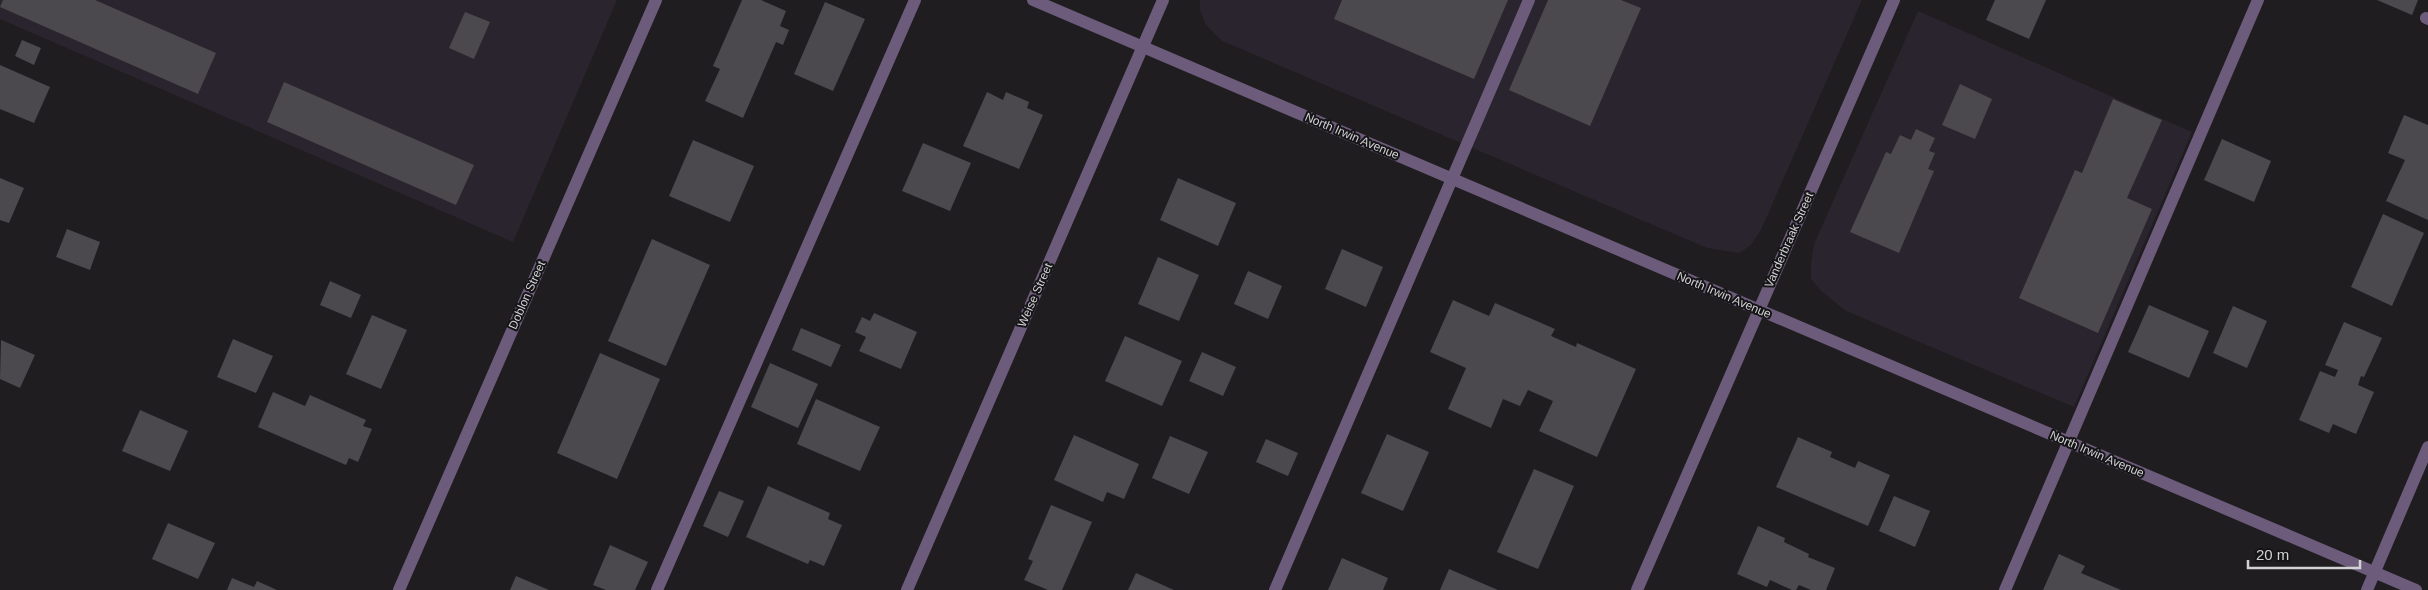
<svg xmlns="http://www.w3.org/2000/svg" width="2428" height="590" font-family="Helvetica,sans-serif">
<rect width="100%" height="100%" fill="#1f1d20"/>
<path fill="#29242d" d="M0,0H617L513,242L0,19Z
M1200,0H1862L1761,230L1750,246L1739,253L1707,248L1222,41L1206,25L1200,10Z
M1918,11L2192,132L2074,407L1846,311L1821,291L1811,279V264L1814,244Z"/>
<path fill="#4b494d" d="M3,0H95L216,53L198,94L0,7Z
M742,0H761L786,11L780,26L789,30L783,45L776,42L743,118L705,101L720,69L713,66Z
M1342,0H1508L1474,79L1334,19Z
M1548,0H1621L1641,8L1590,126L1509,90Z
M1995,0H2046L2029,39L1986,20Z
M2377,0H2418L2412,15Z
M825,2L865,19L833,91L794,74Z
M465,12L490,22L474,59L449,48Z
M22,40L41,48L34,65L15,56Z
M0,65L50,87L34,123L0,109Z
M284,82L474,165L456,205L267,122Z
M1960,84L1992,99L1975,139L1942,125Z
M987,92L1003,100L1006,92L1029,102L1027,108L1043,115L1019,169L963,146Z
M2113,99L2162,120L2127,198L2152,209L2098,333L2019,298L2075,170L2082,173Z
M2404,115L2428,125V220L2386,201L2405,160L2388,153Z
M1916,129L1935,138L1929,151L1935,153L1928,169L1934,171L1899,253L1850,232L1886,152L1891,154L1900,135L1911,140Z
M2222,139L2271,161L2254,202L2204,180Z
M693,140L754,166L730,222L669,196Z
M923,143L971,163L950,211L902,191Z
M0,178L24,188L9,223L0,220Z
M1178,178L1236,203L1218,246L1160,220Z
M2383,214L2424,233L2392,306L2351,287Z
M67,229L100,242L90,270L56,257Z
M652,239L710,265L666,366L608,341Z
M1342,249L1383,267L1366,307L1325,289Z
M1158,257L1199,275L1179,321L1138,304Z
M1248,271L1282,286L1268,319L1234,304Z
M330,281L361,295L351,318L320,305Z
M1453,300L1489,316L1495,303L1555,329L1551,336L1576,347L1577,343L1636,369L1597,457L1539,431L1553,401L1528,390L1520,406L1503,399L1491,428L1448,409L1466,368L1430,352Z
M2149,305L2209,331L2189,378L2128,352Z
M2233,306L2267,321L2247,368L2213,353Z
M874,313L917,332L901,369L859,351L866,337L855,332L862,317L870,321Z
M372,315L407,330L381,389L346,374Z
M2344,322L2382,338L2364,377L2361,376L2358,385L2374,392L2356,434L2333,424L2329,433L2299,420L2320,371L2335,377L2338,370L2325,365Z
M801,328L841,345L831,367L792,350Z
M1125,336L1182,361L1162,406L1105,381Z
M233,339L273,356L256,393L217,377Z
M1,340L35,355L20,388L0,379Z
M1202,352L1236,367L1223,396L1189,381Z
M600,353L660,379L617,479L557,453Z
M770,363L818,384L798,428L751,407Z
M273,392L305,406L310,395L366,420L363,426L372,429L358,462L349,458L346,465L258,427Z
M816,399L880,427L860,471L797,444Z
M140,410L188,431L170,471L122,451Z
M1387,434L1429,452L1403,511L1361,493Z
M1074,435L1139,464L1124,499L1107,492L1103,502L1054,480Z
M1170,436L1208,452L1189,494L1152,478Z
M1798,437L1832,452L1830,457L1855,468L1858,461L1890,475L1868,526L1776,487Z
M1266,439L1298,453L1288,476L1256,462Z
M1534,469L1574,486L1538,569L1497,552Z
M768,486L830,513L828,519L842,525L824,566L810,560L808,564L746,537Z
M719,491L744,501L728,537L703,526Z
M1894,496L1930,511L1915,547L1879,531Z
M1051,505L1092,522L1062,590H1048L1024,580L1033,561L1028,559Z
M168,523L215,543L198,579L152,559Z
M1758,526L1785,538L1784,542L1809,554L1808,557L1835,568L1826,590H1811L1799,585L1796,590H1792L1770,580L1767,587L1737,574Z
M610,545L648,562L635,590H606L593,585Z
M2059,554L2085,566L2081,573L2121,590H2043Z
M1342,558L1388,578L1383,590H1328Z
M1449,569L1498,590H1440Z
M1136,573L1174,590H1128Z
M516,576L549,590H510Z
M232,578L254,587L257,581L277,590H227Z"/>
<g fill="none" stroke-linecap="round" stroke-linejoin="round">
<path stroke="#6c5b7a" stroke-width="12" d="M1033,0L2416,590
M2426,18L2428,19
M399,590L656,0
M657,590L915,0
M907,590L1163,0
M1275,590L1529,0
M1637,590L1894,0
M2005,590L2258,0
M2367,590L2428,447"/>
</g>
<g text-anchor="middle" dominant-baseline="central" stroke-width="4" stroke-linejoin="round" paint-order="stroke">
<g font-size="12" fill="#d2d1d3" stroke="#151417">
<text transform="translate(1352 136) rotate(23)">North Irwin Avenue</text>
<text transform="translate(1789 240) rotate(-66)">Vanderbraak Street</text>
<text transform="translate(527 295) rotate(-66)">Doblon Street</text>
<text transform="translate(1035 295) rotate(-66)">Weise Street</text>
<text transform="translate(1724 295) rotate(23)">North Irwin Avenue</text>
<text transform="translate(2097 454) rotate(23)">North Irwin Avenue</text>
</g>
</g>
<path d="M2248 560v8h112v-8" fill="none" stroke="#d2d1d3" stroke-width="2.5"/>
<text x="2256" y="560" font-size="15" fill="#d2d1d3" stroke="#151417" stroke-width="4" paint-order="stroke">20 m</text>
</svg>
